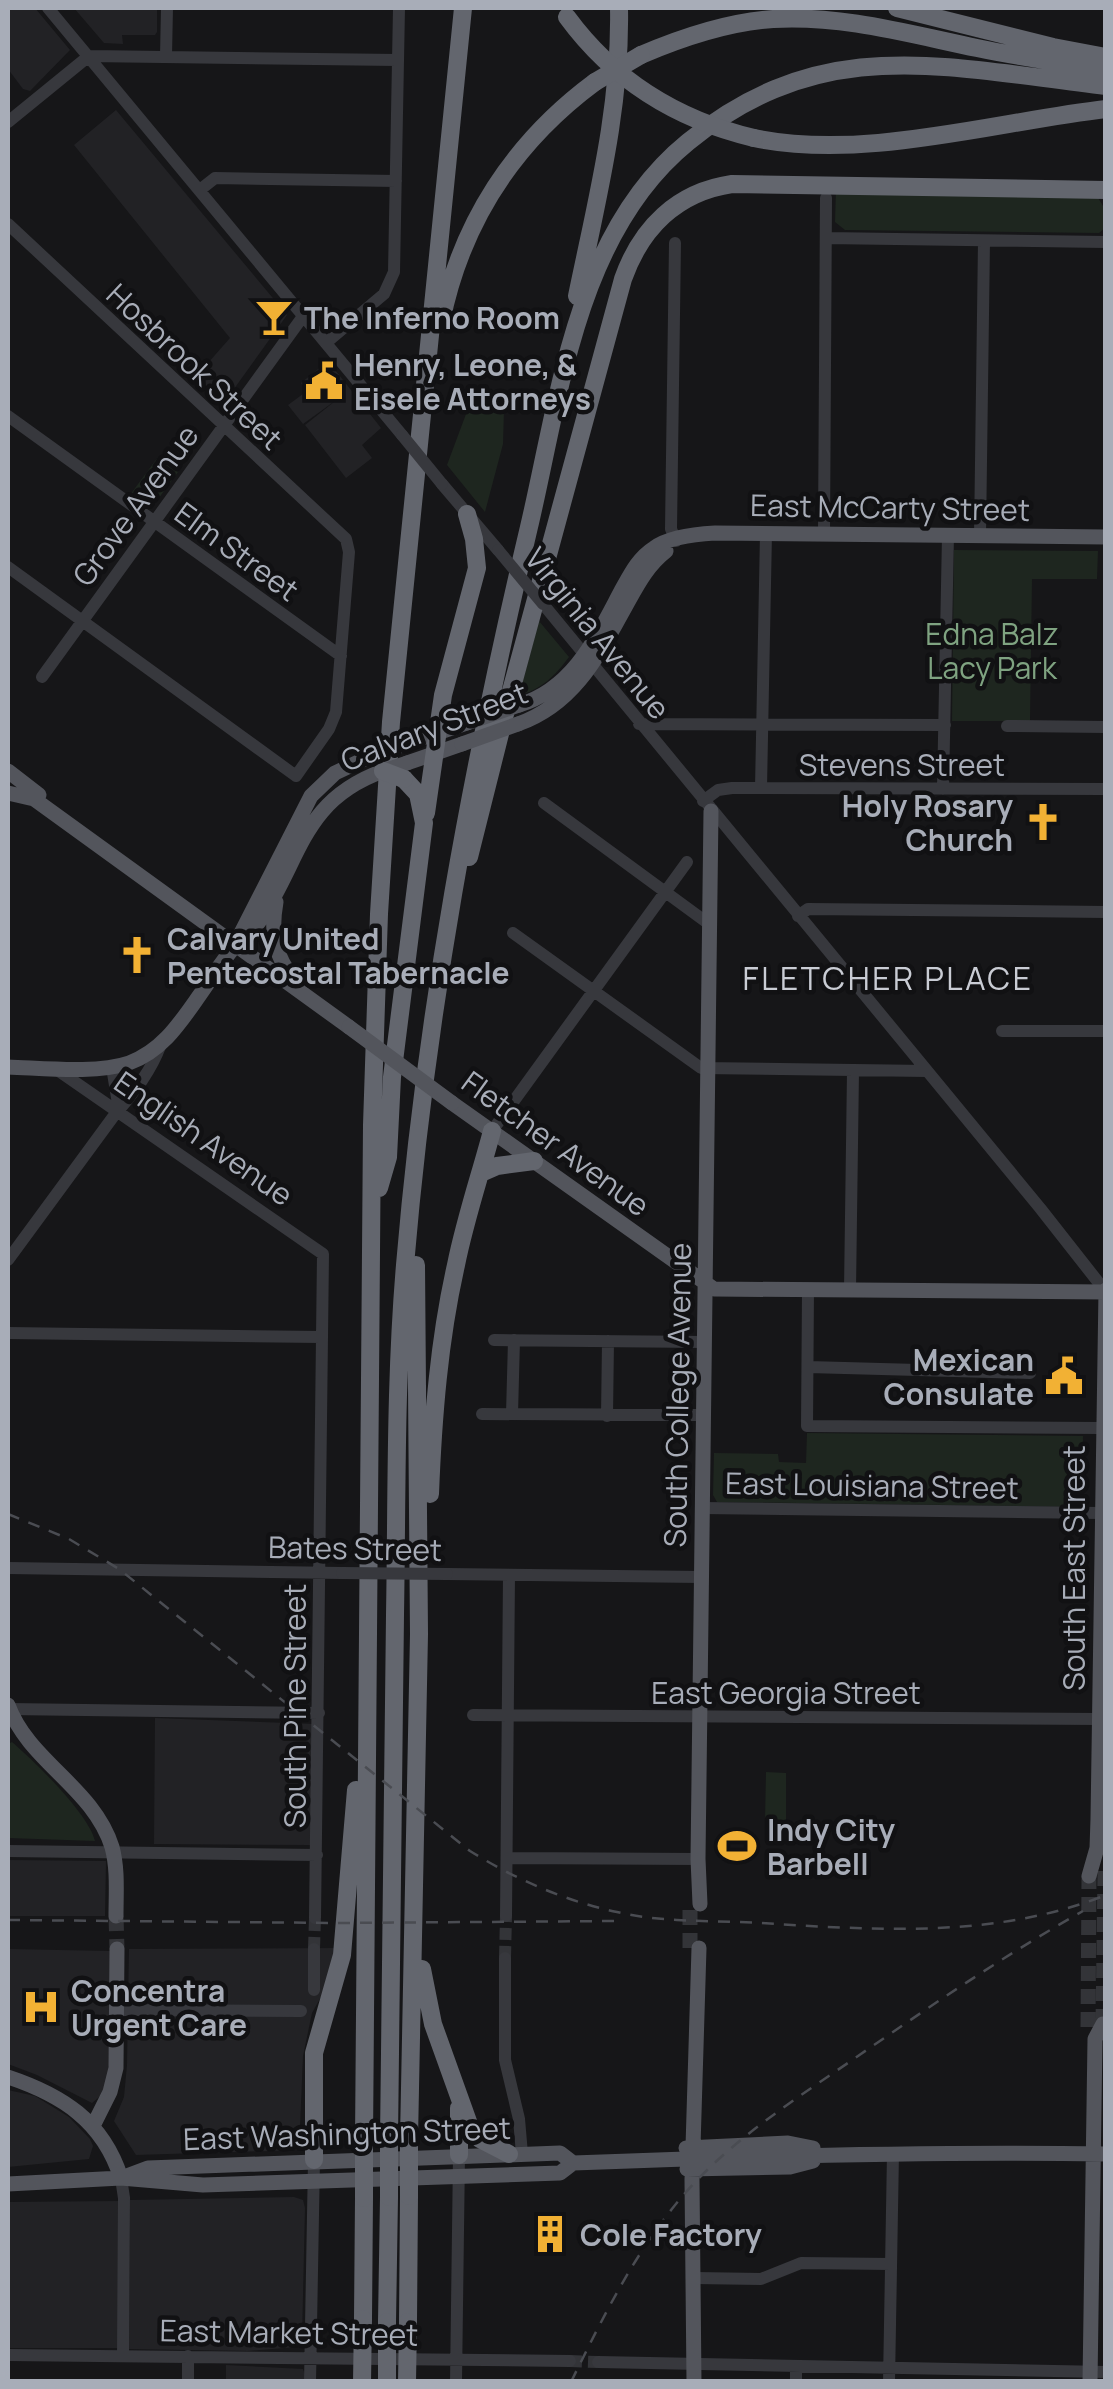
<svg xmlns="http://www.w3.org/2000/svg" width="1113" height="2389" font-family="Manrope,sans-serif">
<rect width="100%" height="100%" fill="#161618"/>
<path fill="#222225" d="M8,8H35L70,50L30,91L23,89L8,69Z
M74,8H157V32L155,35H122L123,44L104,43Z
M116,110L287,315L221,407L193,380L230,338L74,145Z
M328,361L381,428L362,445L372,458L346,478L305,425L339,398L303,424L288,405L307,391L301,383Z
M155,1718L315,1724L312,1845L154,1844Z
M8,1860L106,1861L105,1916H8Z
M339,1948L326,1988L312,2013L303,2056L299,2150L136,2155L114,2121L124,2097L127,2065L129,1949Z
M8,1949L110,1951L113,2044L104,2093L92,2103L37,2075L8,2064Z
M8,2090L35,2096L69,2117L90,2139L93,2146L89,2159L8,2167Z
M294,2197L303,2200L305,2208L302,2339L297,2347L248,2351L129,2349L130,2200Z
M120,2201L118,2348H8V2202Z
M226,2365L303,2369L307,2382H226Z"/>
<path fill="#1e261f" d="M836,189L1097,196L1106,211L1105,228L1099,233L845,230L835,222Z
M483,397L496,401L504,410L503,444L485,512L447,465L472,398Z
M158,457L178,472L150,510L130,495Z
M954,550L1098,551L1097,579H1032L1030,721H952Z
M539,621L569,657C556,675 541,690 519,695Z
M807,1433L1083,1436L1082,1507L717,1502L713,1495L714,1453L778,1454L779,1462L806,1463Z
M12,1742C34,1761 89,1814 95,1841L8,1838V1744Z
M766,1772L786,1773V1820H765Z"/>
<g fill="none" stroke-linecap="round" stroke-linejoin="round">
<path stroke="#333438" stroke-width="12" stroke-dasharray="12 6" stroke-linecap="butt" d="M314,1949L315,1918
M505,1958L506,1916
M570,2361L598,2362"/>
<path stroke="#333438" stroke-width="15" stroke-dasharray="15 8" stroke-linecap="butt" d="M116,1916L117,1949
M690,1948V1904
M1103,2024L1105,1871
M1088,2027L1089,1876"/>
<path stroke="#37383d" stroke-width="12" d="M48,8L402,435
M166,56L167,8
M8,122L89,56L397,60
M201,189L215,178L396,181
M8,224L346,539L349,552L336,712L329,729L296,776L8,567
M826,238L1106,242
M675,243L671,529L676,541
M327,342L384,294L394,272L399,8
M8,416L341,656
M442,484L498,550
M824,534L826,198
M980,536L984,241
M543,604L1040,1208L1106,1292
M42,677L304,315
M639,724L945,725
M1007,726L1106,727
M761,788L766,533
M943,789L948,535
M703,801L718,790L732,788L1106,789
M544,803L709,924
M798,916L808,909L1106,912
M513,933L701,1068L927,1071
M1002,1031H1106
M112,1067L119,1110
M56,1069L323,1254L315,1918
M492,1131L687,862
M8,1260L113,1117C133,1093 150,1074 161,1044
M808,1290L807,1426L1101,1428
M850,1290L853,1071
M8,1333L321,1337
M494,1340L704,1342
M808,1367L1030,1373
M482,1414L704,1415
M512,1414L514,1340
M607,1416L608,1341
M702,1508L1101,1513
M8,1568L342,1573
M447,1574L701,1577
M8,1709L319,1713
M473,1715L1099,1719
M8,1851L317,1855
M507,1858L698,1859
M506,1916L509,1575
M505,1958V2060L519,2119L522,2154
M314,1990V1949
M118,2010L301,2011
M121,2178L124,2198L123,2355
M695,2278L761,2279L801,2263L891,2264
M8,2355L570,2361
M188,2356V2382
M598,2362L1106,2372
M796,2366V2382
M310,2382L314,2160
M456,2382L459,2155
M889,2382L893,2153"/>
<path stroke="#53555c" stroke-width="15" d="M519,705C573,689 596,638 621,591C630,575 638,558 654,548C669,537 696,534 715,533L1106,537
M518,724C577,703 600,652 629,600C639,582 649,564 666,551
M408,743L467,723
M407,763L462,744
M8,771L39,795
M8,793L34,799L349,1027
M276,902C270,936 275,955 295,982
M236,943L311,796L335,773L371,756
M8,1067C42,1068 97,1074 129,1063C162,1051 180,1023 199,996C211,979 222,961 235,946C244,937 254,930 261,919C302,856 303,800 383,771
M452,1103L714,1289L1106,1292
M8,1705C29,1762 93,1787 112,1847C118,1869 116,1893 116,1916
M1089,1876L1097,1848L1098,1819L1106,1290
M700,1904L698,1859L711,811
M8,2077C62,2095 103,2121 121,2178
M93,2126L110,2092L116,2068L117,1949
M686,2148L788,2143L813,2148
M687,2169L790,2167L813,2161
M124,2177L148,2168L560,2153L573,2163
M8,2184L121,2178L203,2185L560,2173L573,2163C751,2156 928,2151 1106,2154
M694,2382L692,2180L699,1948
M1090,2382L1095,2039L1103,2024"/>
<path stroke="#63666e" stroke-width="18" d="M897,8L1053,47L1106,57
M641,55C683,37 727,22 773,19C843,15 909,34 977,48C1020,57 1062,63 1106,69
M754,138C864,161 994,122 1106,109
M577,296C597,199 621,107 619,8
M441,322C461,223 514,142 595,82
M426,813L443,695L477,568L474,539L467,514
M469,857L508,702L623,279C641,228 677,192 732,184L1106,190
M481,1173L497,1166L534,1161
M379,1188L388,1157L392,1077L424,823L418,794L404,779
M430,1494C433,1417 439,1340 456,1265C465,1220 480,1176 492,1131
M422,1969L433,2024L470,2127L480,2139L509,2154
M409,2139L419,1634L416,1265
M389,2140C391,1965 393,1790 395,1615C397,1499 395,1382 405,1265C426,1014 471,772 529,527C560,396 576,233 688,142C824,31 947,68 1106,86
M364,2141L372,1125L379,914L391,722L463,8
M459,2155V2108
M314,2160V2053L342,1955L356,1790
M363,2319L364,2198
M387,2322L389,2197
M408,2322L409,2196"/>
<path stroke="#4a4c52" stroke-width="2.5" stroke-dasharray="12 10" stroke-linecap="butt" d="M8,1514L69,1539L119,1569L470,1851C515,1879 565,1901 617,1912C664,1923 713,1920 760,1923C876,1930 995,1939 1106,1895
M8,1920L336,1923L616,1921
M571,2382C603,2317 634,2254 680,2199C730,2140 796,2099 858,2056C932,2005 1005,1955 1083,1911"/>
<path stroke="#37383d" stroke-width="12" d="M402,435L442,484
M498,550L543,604
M342,1573L447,1574"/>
<path stroke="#53555c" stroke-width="15" d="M467,723L519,705
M462,744L518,724
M371,756L408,743
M383,771L407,763
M349,1027L452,1103"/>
<path stroke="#63666e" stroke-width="18" d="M567,17C614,81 678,120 754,138
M595,82L641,55
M383,771L404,779
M409,2139V2196
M389,2140V2197
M364,2198V2141
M362,2382L363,2319
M387,2382V2322
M407,2382L408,2322"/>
</g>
<defs>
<g id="bar-bare" transform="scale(3)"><path d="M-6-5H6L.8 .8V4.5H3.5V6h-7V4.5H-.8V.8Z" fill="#f2b134" stroke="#111113" stroke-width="2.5" paint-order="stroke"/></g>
<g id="civic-bare" transform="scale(3)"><path d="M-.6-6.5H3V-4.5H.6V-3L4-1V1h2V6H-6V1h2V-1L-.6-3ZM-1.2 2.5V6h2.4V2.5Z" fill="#f2b134" stroke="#111113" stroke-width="2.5" paint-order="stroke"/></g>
<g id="church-bare" transform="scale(3)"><path d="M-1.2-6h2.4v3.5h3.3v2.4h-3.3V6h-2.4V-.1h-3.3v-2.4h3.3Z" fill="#f2b134" stroke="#111113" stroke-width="2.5" paint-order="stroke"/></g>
<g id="stadium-bare" transform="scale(3)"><path d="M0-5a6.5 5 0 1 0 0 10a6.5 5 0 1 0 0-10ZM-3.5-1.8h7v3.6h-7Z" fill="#f2b134" stroke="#111113" stroke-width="2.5" paint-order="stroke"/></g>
<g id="hospital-bare" transform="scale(3)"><path d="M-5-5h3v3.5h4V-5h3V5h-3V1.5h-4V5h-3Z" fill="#f2b134" stroke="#111113" stroke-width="2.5" paint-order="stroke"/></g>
<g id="building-bare" transform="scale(3)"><path d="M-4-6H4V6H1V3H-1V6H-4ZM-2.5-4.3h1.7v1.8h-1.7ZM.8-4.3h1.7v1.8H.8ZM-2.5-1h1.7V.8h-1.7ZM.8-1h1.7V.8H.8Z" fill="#f2b134" stroke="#111113" stroke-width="2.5" paint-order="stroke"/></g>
</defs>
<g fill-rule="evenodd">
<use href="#bar-bare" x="274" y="317"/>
<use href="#civic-bare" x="324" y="381"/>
<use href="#church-bare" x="1043" y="822"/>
<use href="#church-bare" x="137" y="955"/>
<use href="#civic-bare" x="1064" y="1376"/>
<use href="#stadium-bare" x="737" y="1846"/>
<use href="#hospital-bare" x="41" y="2007"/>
<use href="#building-bare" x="550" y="2234"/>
</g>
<g text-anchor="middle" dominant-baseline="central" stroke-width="9" stroke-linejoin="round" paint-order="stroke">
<g font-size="30" font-weight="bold" fill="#a8adb8" stroke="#111113" text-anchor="start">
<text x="304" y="317">The Inferno Room</text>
<text x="354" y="364">Henry, Leone, &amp;<tspan x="354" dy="34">Eisele Attorneys</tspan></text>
<text x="1013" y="805" text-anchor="end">Holy Rosary<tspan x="1013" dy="34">Church</tspan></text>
<text x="167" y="938">Calvary United<tspan x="167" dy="34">Pentecostal Tabernacle</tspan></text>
<text x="1034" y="1359" text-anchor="end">Mexican<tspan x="1034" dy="34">Consulate</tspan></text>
<text x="767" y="1829">Indy City<tspan x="767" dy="34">Barbell</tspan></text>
<text x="71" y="1990">Concentra<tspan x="71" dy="34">Urgent Care</tspan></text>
<text x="580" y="2234">Cole Factory</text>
</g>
<g font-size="30" fill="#a8adb8" stroke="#111113">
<text transform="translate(195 366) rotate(43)">Hosbrook Street</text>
<text transform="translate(135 505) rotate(-54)">Grove Avenue</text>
<text transform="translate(890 507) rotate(1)">East McCarty Street</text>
<text transform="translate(237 551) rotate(36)">Elm Street</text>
<text transform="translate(598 633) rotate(51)">Virginia Avenue</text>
<text transform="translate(434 726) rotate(-21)">Calvary Street</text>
<text x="902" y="764">Stevens Street</text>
<text transform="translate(204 1138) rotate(35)">English Avenue</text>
<text transform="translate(556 1143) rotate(36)">Fletcher Avenue</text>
<text transform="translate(677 1395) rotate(-89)">South College Avenue</text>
<text transform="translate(872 1485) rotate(1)">East Louisiana Street</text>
<text transform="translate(355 1548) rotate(1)">Bates Street</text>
<text transform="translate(1073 1568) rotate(-90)">South East Street</text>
<text x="786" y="1692">East Georgia Street</text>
<text transform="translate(294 1706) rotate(-90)">South Pine Street</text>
<text transform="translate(347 2133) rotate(-2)">East Washington Street</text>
<text transform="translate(289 2332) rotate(1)">East Market Street</text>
</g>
<g font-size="30" fill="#7fa381" stroke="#111113">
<text x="992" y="633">Edna Balz<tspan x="992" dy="34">Lacy Park</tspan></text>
</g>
<g font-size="32" letter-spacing="2.5" fill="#c9ccd4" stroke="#111113">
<text x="888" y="978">FLETCHER PLACE</text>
</g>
</g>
<rect width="1113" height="2389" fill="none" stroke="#a8adb8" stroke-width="20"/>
</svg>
